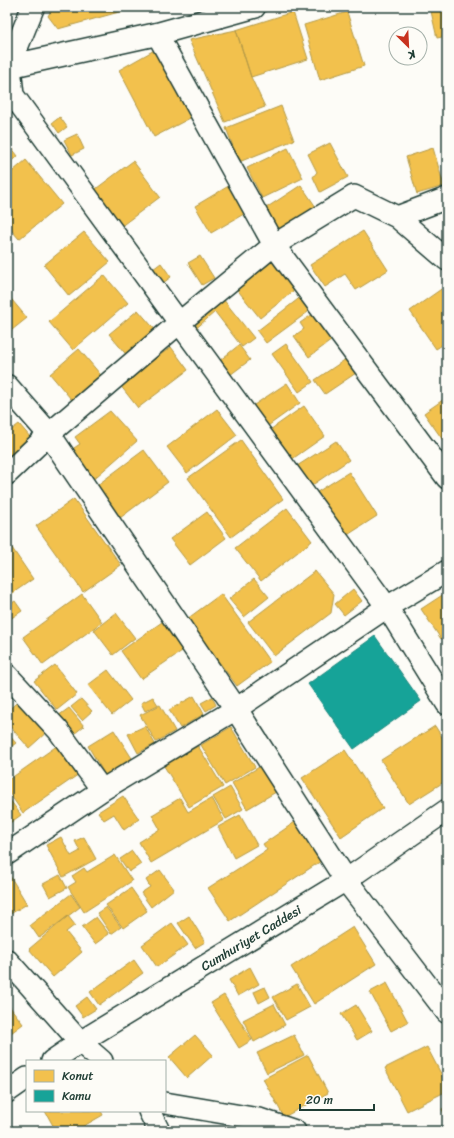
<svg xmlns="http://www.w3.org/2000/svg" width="454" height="1138" font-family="Sriracha,sans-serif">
<rect width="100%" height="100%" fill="#fdfcf7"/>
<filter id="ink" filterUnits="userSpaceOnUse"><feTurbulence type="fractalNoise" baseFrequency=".025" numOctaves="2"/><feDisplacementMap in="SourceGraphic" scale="8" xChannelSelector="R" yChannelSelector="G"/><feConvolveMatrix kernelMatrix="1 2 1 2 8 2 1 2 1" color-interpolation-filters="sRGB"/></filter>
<g filter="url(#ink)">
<path fill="#f2c14e" stroke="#b39946" d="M53,7H137L58,29L48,16Z
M430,7H447V36L437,38Z
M293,12L308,59L251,77L236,30Z
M347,12L364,66L320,80L304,25Z
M236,30L251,77L265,107L225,122L189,40Z
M158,48L194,116L154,137L119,70Z
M281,106L294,140L239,162L226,128Z
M60,117L67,127L59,133L52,123Z
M77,134L84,149L72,155L64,140Z
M7,142L18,156L7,164Z
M330,143L348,177L320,192L313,177L317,172L308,154Z
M288,148L303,178L262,198L247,168Z
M433,148L444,186L417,194L406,157Z
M26,160L62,204L19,239L7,225V176Z
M133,161L160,197L120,227L93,191Z
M232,184L249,211L211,233L195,206Z
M301,185L318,210L280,235L263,210Z
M363,231L388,270L356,290L345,274L325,287L310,265Z
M84,232L110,262L69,296L44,265Z
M200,256L214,278L202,285L188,263Z
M272,257L297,288L260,318L235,287Z
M161,263L171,277L159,286L149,272Z
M104,275L128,303L73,350L49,322Z
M447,285V342L436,349L410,311Z
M7,294L27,318L7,334Z
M219,294L254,338L242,347L215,312L193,331L186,323Z
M302,296L312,309L266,343L257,331Z
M138,310L158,333L129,358L109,334Z
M313,314L332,340L309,357L294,336L304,329L300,323Z
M286,344L313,382L299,392L272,354Z
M239,345L250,360L230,375L219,361Z
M171,347L188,370L138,408L120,385Z
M79,349L105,380L76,405L50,374Z
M346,359L356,373L325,394L315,380Z
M287,383L300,403L265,428L251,407Z
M447,397V446L424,413Z
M304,406L325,436L288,462L267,432Z
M217,409L237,435L187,473L167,447Z
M110,411L137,441L89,483L65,454L80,444L75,437Z
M19,424L31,438L7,458V433Z
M241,440L283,499L231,537L188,478Z
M336,441L349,460L311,486L297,466Z
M144,450L168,482L120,518L96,486Z
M349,472L377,516L343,538L314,494Z
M74,499L121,565L83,592L36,526Z
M287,508L312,541L261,581L235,548Z
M207,512L226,538L190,565L170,539Z
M12,548L33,579L7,597V551Z
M315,571L334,594L331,613L274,656L248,622Z
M254,579L269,597L244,617L229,599Z
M353,589L362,601L344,615L335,604Z
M447,592V636L441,639L421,609Z
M82,594L102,622L43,665L23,637Z
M221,594L270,662L237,686L187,619Z
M15,601L22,611L7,621V606Z
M116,613L135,638L113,655L94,630Z
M162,622L182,651L141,679L121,651Z
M55,665L77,694L57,710L34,681Z
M108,670L131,700L112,715L88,685Z
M194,696L204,714L180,728L169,710Z
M153,697L158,705L145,711L141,703Z
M212,697L216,705L206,711L201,703Z
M21,699L48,731L29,748L7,723V711Z
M81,699L92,711L82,720L71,707Z
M160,705L175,731L156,742L140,715Z
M69,708L84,726L74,734L58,716Z
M145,726L155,744L138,753L128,734Z
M435,726L447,745V780L409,804L381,760Z
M231,727L255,767L225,785L201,745Z
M114,730L135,763L108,780L88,746Z
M7,733L16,743L7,750Z
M61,743L82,772L23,813L7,790V781Z
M198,746L223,787L189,807L164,766Z
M345,750L383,808L341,837L302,778Z
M261,766L276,792L247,809L232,783Z
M230,787L243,809L226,819L213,797Z
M7,796L21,815L7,825Z
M123,796L139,819L124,830L114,814L104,820L98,812Z
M180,798L188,812L212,798L224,820L151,863L139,842L160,829L152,815Z
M240,815L257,845L234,858L218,827Z
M295,822L321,861L230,921L208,888L267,850L263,844Z
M61,837L71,856L80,851L75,841L84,837L96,859L63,877L46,845Z
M132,851L141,864L129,872L120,859Z
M115,855L132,881L84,912L68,887L76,882L72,876L84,868L87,872Z
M160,870L174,889L151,907L141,893L150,887L146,880Z
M7,871L27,904L7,916Z
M60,875L67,888L50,897L43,884Z
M131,888L147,911L123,928L106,905Z
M71,894L80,907L39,938L30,925Z
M106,907L121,927L111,934L97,913Z
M68,916L75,925L66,932L82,952L53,977L29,949Z
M189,916L205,942L195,948L178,923Z
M96,917L109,934L95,944L82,927Z
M172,923L188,945L157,967L142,945Z
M353,927L376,964L314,1004L291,967Z
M134,960L143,973L99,1005L90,992Z
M250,967L259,984L238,996L229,980Z
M387,983L408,1022L391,1031L370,992Z
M297,984L310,1007L286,1020L273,997Z
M265,987L270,997L259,1003L254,992Z
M224,995L252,1040L239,1048L211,1003Z
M87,997L96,1009L83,1017L75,1006Z
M7,1003L23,1024L7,1036Z
M274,1004L285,1025L254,1042L243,1020Z
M356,1005L372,1031L357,1040L341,1014Z
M195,1035L213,1055L187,1078L169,1057Z
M294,1035L304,1055L267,1073L257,1053Z
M427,1047L447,1085V1091L407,1111L385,1068Z
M308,1055L328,1093L284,1117L263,1079Z
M447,1107V1121L442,1109Z
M45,1111H101L103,1115L75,1131H56Z"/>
<path fill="#17a398" stroke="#19847a" d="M375,636L421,701L354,749L308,684Z"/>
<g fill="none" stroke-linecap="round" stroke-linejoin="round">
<g stroke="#1f3d34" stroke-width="24">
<path id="street" d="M157,34L274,245L447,478
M10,67L13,95L387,607L447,704
M397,217L447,198
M7,474L49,434L179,323L274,245L354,196L397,217L447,260
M7,675L58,730L102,790
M7,854L102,790L236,709L387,607L447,571
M7,960L80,1042L102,1061
M52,1061L80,1042L346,880L447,810
M7,1092L27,1078
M165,1103L259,1119L295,1131
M149,1111L159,1131"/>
</g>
<g stroke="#1f3d34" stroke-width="25">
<path id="secondary" d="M7,67L157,34L254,7
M7,71L33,7
M7,386L49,434L236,709L346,880L447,1012"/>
</g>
<use href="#street" stroke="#fdfcf7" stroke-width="21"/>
<use href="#secondary" stroke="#fdfcf7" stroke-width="22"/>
</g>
</g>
<g text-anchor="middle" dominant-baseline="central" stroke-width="4" stroke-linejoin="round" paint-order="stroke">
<g font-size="13" fill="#1f3d34" stroke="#fdfcf7">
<text transform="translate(251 938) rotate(-31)">Cumhuriyet Caddesi</text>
</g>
</g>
<rect width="454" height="1138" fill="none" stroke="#fdfcf7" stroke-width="24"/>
<rect x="12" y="12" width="430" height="1114" fill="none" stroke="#1f3d34" stroke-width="1.5" filter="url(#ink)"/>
<rect x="26" y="1060" width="140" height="52" fill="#fdfcf7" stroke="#a4b0a9"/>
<rect x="34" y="1070" width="20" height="12" fill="#f2c14e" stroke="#a4b0a9"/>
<text x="62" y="1080" font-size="12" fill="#1f3d34">Konut</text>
<rect x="34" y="1090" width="20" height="12" fill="#17a398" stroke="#a4b0a9"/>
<text x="62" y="1100" font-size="12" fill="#1f3d34">Kamu</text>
<g transform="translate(408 46) rotate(156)"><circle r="19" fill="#fdfcf7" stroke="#a4b0a9"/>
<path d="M0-3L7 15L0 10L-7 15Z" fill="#c8321e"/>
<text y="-6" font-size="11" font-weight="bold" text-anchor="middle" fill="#1f3d34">K</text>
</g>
<path d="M300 1104v6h74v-6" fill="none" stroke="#1f3d34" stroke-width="2"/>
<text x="306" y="1104" font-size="12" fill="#1f3d34" stroke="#fdfcf7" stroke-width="3" paint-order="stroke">20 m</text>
</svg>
